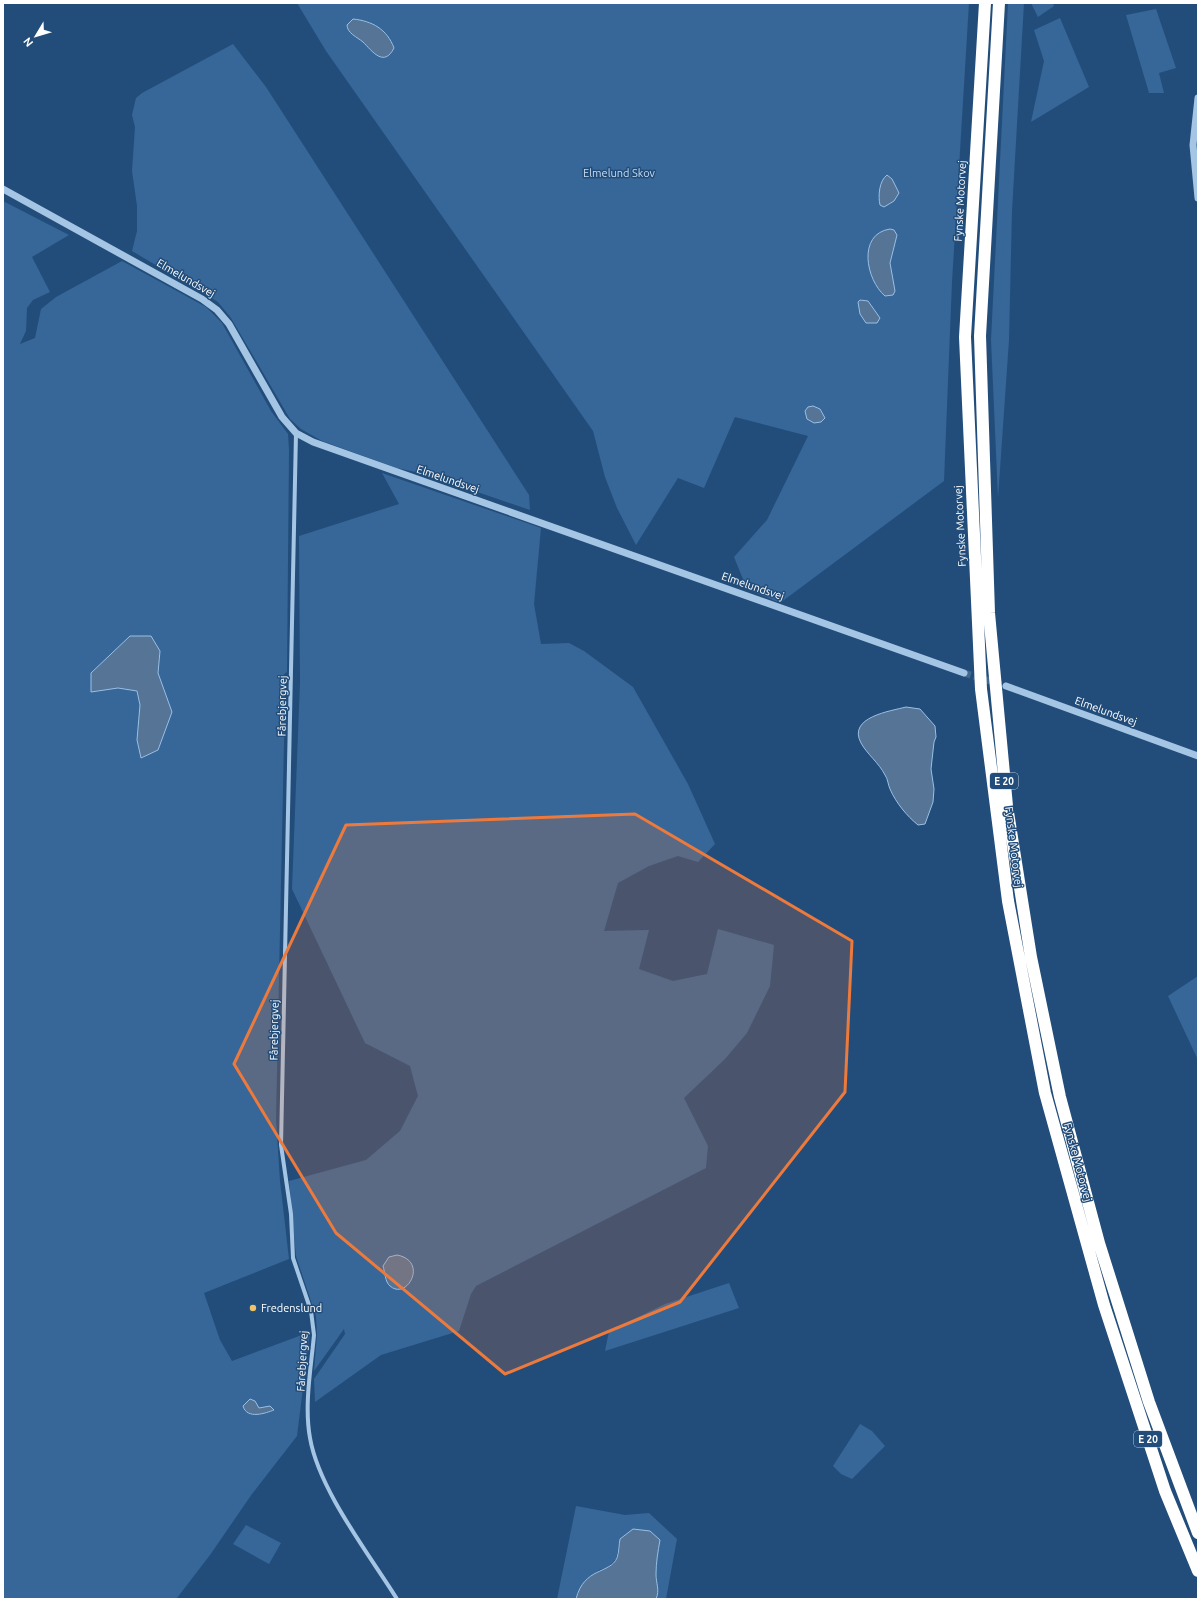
<svg xmlns="http://www.w3.org/2000/svg" width="1201" height="1602" font-family="Ubuntu,sans-serif">
<rect width="100%" height="100%" fill="#224d7a"/>
<path fill="#366798" d="M297,3H969L952,282L944,481L780,603L747,589L734,557L767,520L808,436L735,417L704,488L678,478L636,545L617,508L605,477L593,431L326,51Z
M1008,3H1024L1012,211L1009,340L998,498L991,340Z
M1031,3H1053L1054,6L1038,17Z
M1156,9L1176,68L1159,73L1164,93H1149L1126,15Z
M1060,18L1089,87L1031,122L1044,61L1034,30Z
M233,44L266,87L529,495L530,510L425,474L397,468L322,441L301,429L290,419L231,318L218,302L132,251L137,231V206L132,171L135,127L132,115L136,98L142,93Z
M3,201L69,235L32,257L50,292L33,300L27,308L26,331L20,344L35,338L41,309L56,297L122,261L206,307L222,323L271,411L288,434L289,450L287,672L282,676L285,695L276,1119L280,1181L289,1259L204,1293L220,1340L232,1361L310,1332L297,1436L252,1494L210,1555L177,1598L179,1599H3Z
M382,473L541,528L534,604L541,644L569,643L584,651L633,687L688,784L715,844L698,862L678,856L649,866L618,883L604,931L649,930L639,969L673,981L707,974L718,929L774,945L770,986L747,1033L725,1059L684,1098L708,1146L706,1168L476,1286L471,1294L459,1331L381,1355L315,1402L314,1379L345,1334L344,1329L314,1371L317,1334L316,1316L296,1256L289,1181L366,1160L400,1131L418,1096L410,1066L365,1043L292,889L300,682L299,536L399,504Z
M1198,976V1060L1168,996Z
M729,1283L739,1308L605,1351L609,1331L665,1304Z
M860,1424L872,1431L885,1446L852,1479L841,1474L833,1466Z
M576,1506L625,1515L649,1513L677,1539L666,1599H656C660,1590 656,1584 656,1574C656,1563 658,1551 660,1540L620,1539L616,1559L608,1567L599,1570L578,1591L576,1599H557Z
M246,1525L281,1543L269,1564L233,1544Z"/>
<path fill="#557496" stroke="#99c0e6" d="M353,19C372,21 387,29 394,48C384,68 372,51 363,42C357,37 347,33 347,25Z
M887,175L892,179L899,193L894,201L884,207L880,205C878,196 879,181 887,175Z
M890,229L894,230L897,235L890,263L895,291L893,295L885,296C866,280 857,234 890,229Z
M860,300L868,301L880,318L877,323H866L860,314L858,302Z
M813,406L820,409L825,418L821,422L814,423L807,419L805,411L808,407Z
M130,636H151L160,651L158,673L172,712L158,750L141,758L137,740L140,705L137,691L118,688L91,692V673Z
M906,707L920,709L935,726L936,737L934,742L931,769L934,789L933,802L925,824L918,825C907,816 896,803 890,789C888,785 888,779 885,775C879,763 867,754 861,743C847,717 891,711 906,707Z
M397,1255C429,1261 407,1301 390,1286C385,1282 385,1272 383,1266L389,1257Z
M250,1399L255,1401L259,1408L270,1406L274,1410C266,1413 247,1420 243,1406Z
M633,1529L650,1531L660,1540C658,1551 656,1563 656,1574C656,1584 660,1590 656,1599H576C584,1567 610,1574 617,1558C619,1552 619,1544 620,1539Z"/>
<g fill="none" stroke-linecap="round" stroke-linejoin="round">
<path stroke="#43688e" stroke-width="7" stroke-dasharray="7 3.5" stroke-linecap="butt" d="M964,673L1006,686"/>
<path stroke="#a5c5e5" stroke-width="4" d="M296,433L281,1145L291,1214L293,1258L311,1311L314,1335C311,1368 304,1405 310,1438C319,1490 369,1554 397,1599"/>
<path stroke="#a5c5e5" stroke-width="7" d="M1198,98L1193,145L1198,198
M3,189L202,299L217,310L229,324L282,417L296,433L313,442L964,673
M1006,686L1198,756"/>
<path stroke="#fff" stroke-width="12" d="M985,3L965,337L981,689L1008,901L1045,1093L1104,1305L1165,1491L1198,1571
M999,3L980,336L989,613L1007,806L1031,957L1060,1097L1099,1243L1149,1402L1198,1533"/>
</g>
<path fill="#ed7a3d" fill-opacity="0.2" stroke="#ed7a3d" stroke-width="3" stroke-linejoin="round" d="M635,814L852,941L845,1092L680,1302L505,1374L336,1233L234,1064L346,825Z"/>
<circle fill="#f0c368" stroke="#224d7a" stroke-width="1.5" cx="253" cy="1308" r="4"/>
<g text-anchor="middle" dominant-baseline="central" stroke-width="3" stroke-linejoin="round" paint-order="stroke">
<g fill="#224d7a" stroke="#bdcad7" stroke-width="1">
<rect x="990" y="773" width="28" height="16" rx="3"/>
<rect x="1134" y="1431" width="28" height="16" rx="3"/>
</g>
<g font-size="10" font-weight="bold" fill="#fff">
<text x="1004" y="781">E 20</text>
<text x="1148" y="1439">E 20</text>
</g>
<g font-size="11" fill="#c8def4" stroke="#224d7a">
<text x="619" y="173">Elmelund Skov</text>
</g>
<g font-size="11" fill="#fff" stroke="#224d7a">
<text transform="translate(960 201) rotate(-87)">Fynske Motorvej</text>
<text transform="translate(186 278) rotate(30)">Elmelundsvej</text>
<text transform="translate(448 479) rotate(19)">Elmelundsvej</text>
<text transform="translate(960 526) rotate(-93)">Fynske Motorvej</text>
<text transform="translate(753 586) rotate(19)">Elmelundsvej</text>
<text transform="translate(282 706) rotate(-89)">Fårebjergvej</text>
<text transform="translate(1106 711) rotate(20)">Elmelundsvej</text>
<text transform="translate(1014 847) rotate(83)">Fynske Motorvej</text>
<text transform="translate(274 1030) rotate(-89)">Fårebjergvej</text>
<text transform="translate(1078 1162) rotate(75)">Fynske Motorvej</text>
<text transform="translate(302 1361) rotate(-87)">Fårebjergvej</text>
</g>
<g font-size="11" fill="#fff" stroke="#224d7a" text-anchor="start">
<text x="261" y="1308">Fredenslund</text>
</g>
</g>
<rect width="1201" height="1602" fill="none" stroke="#ffffff" stroke-width="8"/>
<g transform="translate(36 36) rotate(232)" stroke="#224d7a" stroke-width="3" paint-order="stroke">
<path d="M0-3L7 15L0 10L-7 15Z" fill="#ffffff"/>
<text y="-6" font-size="11" font-weight="bold" text-anchor="middle" fill="#ffffff">N</text>
</g>
</svg>
